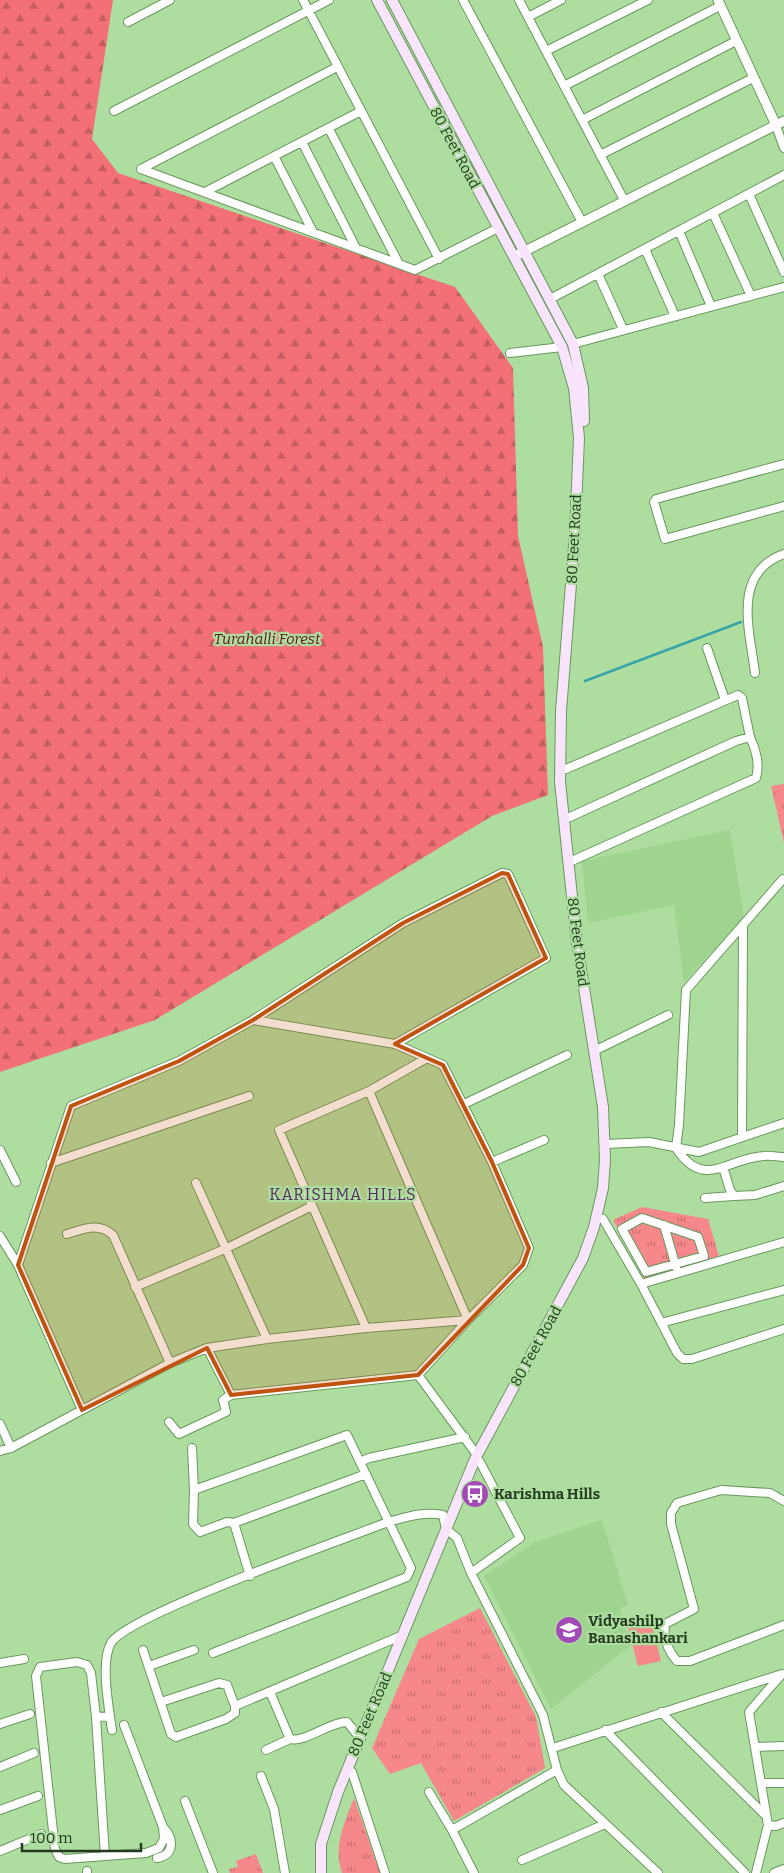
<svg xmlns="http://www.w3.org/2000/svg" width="784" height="1873" font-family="Bitter,serif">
<defs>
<pattern id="grass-tufts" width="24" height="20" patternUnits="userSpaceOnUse" patternTransform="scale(1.25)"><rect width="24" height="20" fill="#f6878a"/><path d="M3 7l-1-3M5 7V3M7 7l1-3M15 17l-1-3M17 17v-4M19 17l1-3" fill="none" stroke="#c76f70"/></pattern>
<pattern id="forest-firs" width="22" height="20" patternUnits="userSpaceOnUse" patternTransform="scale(1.25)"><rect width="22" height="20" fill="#f27076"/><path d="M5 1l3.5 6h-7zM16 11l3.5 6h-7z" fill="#c45d60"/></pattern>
</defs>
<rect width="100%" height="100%" fill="#adde9f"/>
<path fill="#9ed48f" d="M730,830L744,918L684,982L674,905L588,923L582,861Z
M602,1520L628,1605L620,1608L630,1646L551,1709L484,1576L535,1542Z"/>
<path fill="url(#grass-tufts)" d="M784,784V843L771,786Z
M642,1207L708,1219L719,1256L645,1280L613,1220Z
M480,1608L536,1717L545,1768L454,1821L421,1763L390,1774L372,1748L419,1639Z
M354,1798L380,1873H342C333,1847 344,1823 354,1798Z
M256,1854L263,1873H230L229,1869L238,1867L236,1861Z"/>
<path fill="url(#forest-firs)" d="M0,0H113L92,139L118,173L455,287L513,368L518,536L543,647L548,795L492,816L155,1020L0,1072Z"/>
<path fill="#f6878a" d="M650,1618L661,1661L638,1666L627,1624Z"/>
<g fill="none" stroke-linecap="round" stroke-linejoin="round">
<path stroke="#38a4a9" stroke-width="2.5" d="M585,681L741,622"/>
<g stroke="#69985d" stroke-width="10">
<path id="minor" d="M303,0L439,259
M463,0L582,222
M519,0L624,200
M528,17L561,0
M128,22L170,0
M546,51L648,0
M564,86L720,6
M114,111L329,0
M582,120L736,41
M775,123L784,148
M329,129L399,264
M302,142L356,248
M600,155L753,78
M274,156L313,232
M141,169L415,270L498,228
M141,169L337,67
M205,192L361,111
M749,194L784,272
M713,213L751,296
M679,231L711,306
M645,249L675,316
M598,274L623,329
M550,299L784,175
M573,344L784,287
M510,353L562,347
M784,464L656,499L654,502L665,539L784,506
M707,648L725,700
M755,673C750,631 731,573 784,554
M566,769L738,695L742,698L750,737
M570,817L736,741L750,737C756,749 760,765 756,778L574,860
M783,879L686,990L679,1125L676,1148C704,1191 727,1158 764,1156C770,1155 778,1157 784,1157
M253,1020L395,1044L443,1065L492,1162L529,1248L523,1265L468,1320L366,1328L267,1339L207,1348L170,1363L82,1410L18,1265L71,1106L179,1061L253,1020L403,923L502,873L508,874L546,958L395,1044
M594,1051L668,1015
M369,1091L468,1320L418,1375L477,1455
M464,1104L567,1055
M742,1137L743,926
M605,1144L649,1142L699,1152L784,1123
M0,1150L16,1182
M492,1162L544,1140
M51,1163L249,1096
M723,1167L730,1190L734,1196L755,1195L784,1186
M196,1183L267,1339
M705,1198L734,1196
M642,1218L698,1237L704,1256L646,1272L622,1229Z
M603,1219L641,1284L677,1353L683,1359H692L784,1329
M664,1225L676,1267
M67,1234C84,1229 98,1222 113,1235L170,1363
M0,1236L18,1265
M641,1284L784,1242
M135,1287L227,1248L312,1206
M661,1323L784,1290
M366,1328L279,1130L369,1091L427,1058
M207,1348L231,1395L418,1375
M169,1422L179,1434L226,1412L223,1400L231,1395
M0,1424L11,1448
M192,1448L194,1490L193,1524L200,1532L227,1522L234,1523L250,1576
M0,1451L11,1448L82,1410
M360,1462L369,1458L465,1437
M194,1490L347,1435L411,1568L407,1577L213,1653
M784,1501L770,1493L721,1490L677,1503L671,1513V1524L694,1609L665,1624C663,1639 668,1651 677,1661H690L784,1625
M234,1523L366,1474
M471,1573L520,1538L480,1462
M143,1650L171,1734L176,1737L226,1719L235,1713V1706L403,1635
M0,1663L24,1659
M149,1666L194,1650
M270,1692L290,1739C305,1743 329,1722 347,1722L360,1738
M161,1702L219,1683L227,1685L235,1706
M661,1712L766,1816
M96,1717L105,1856L65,1859L59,1857L55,1849L36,1676L40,1667L77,1662L87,1665L91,1673L96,1717L110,1716
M0,1724L30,1714
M112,1730C109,1709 100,1662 111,1643C127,1615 345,1539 388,1522C407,1517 423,1511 443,1515L446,1529L457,1538L471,1573L543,1715L557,1770L564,1785L658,1873
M605,1730L745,1873
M755,1747L784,1746
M553,1748L782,1674
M266,1750L290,1739
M0,1767L34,1753
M352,1772L385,1873
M261,1776L274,1809L285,1873
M761,1783H784
M429,1792L452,1830
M185,1801L213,1873
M0,1810L38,1796
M768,1825L776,1826L784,1823
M0,1851L41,1834
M105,1856L146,1853L159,1848L164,1839L163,1827L124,1725
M157,1858C175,1855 174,1838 163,1827
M522,1860L605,1824
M87,1871V1873
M474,1873L452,1830L557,1770
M756,1873L768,1825L749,1712L781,1675
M774,1873L784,1869"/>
</g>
<g stroke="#69985d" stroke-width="11">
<path id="tertiary" d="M718,0L775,123
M519,254L784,121"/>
</g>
<g stroke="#69985d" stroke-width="12">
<path id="secondary" d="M392,0L573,344L583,388L584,421
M321,1873V1844L338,1792L475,1459L583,1258L594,1227L603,1188L605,1160L603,1107L577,944L560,782L561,711L575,533L579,438L574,388L562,347L377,0"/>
</g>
<use href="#minor" stroke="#fff" stroke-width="8"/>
<use href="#tertiary" stroke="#fff" stroke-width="9"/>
<use href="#secondary" stroke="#f8e4fc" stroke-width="10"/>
</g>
<path fill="#c15310" fill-opacity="0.2" stroke="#c15310" stroke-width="4" stroke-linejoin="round" d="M502,873L508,874L546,958L395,1044L443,1065L492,1162L529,1248L523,1265L418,1375L231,1395L207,1348L82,1410L18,1265L71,1106L179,1061L253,1020L403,923Z"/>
<defs>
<g id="bus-disc" transform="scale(1.4375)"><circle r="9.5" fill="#a24bb7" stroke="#adde9f"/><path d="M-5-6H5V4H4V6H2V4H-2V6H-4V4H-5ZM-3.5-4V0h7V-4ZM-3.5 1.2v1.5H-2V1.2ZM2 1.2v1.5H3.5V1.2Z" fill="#fff"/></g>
<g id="school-disc" transform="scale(1.4375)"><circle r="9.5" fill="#a24bb7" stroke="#adde9f"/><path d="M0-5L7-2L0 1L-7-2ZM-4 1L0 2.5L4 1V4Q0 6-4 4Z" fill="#fff"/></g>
</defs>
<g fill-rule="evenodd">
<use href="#bus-disc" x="475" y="1494"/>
<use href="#school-disc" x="569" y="1630"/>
</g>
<g text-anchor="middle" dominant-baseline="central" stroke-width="4.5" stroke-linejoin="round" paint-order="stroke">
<g font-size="15" fill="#263a21" stroke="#adde9f">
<text transform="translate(455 148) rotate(62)">80 Feet Road</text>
<text transform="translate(574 539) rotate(-87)">80 Feet Road</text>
<text transform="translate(578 942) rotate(83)">80 Feet Road</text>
<text transform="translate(536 1346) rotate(-61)">80 Feet Road</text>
<text transform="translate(370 1714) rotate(-67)">80 Feet Road</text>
</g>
<g font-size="15" font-style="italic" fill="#63111c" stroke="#adde9f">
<text x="267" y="639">Turahalli Forest</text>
</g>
<g font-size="15" font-weight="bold" fill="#263a21" stroke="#adde9f" text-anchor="start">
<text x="494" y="1494">Karishma Hills</text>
<text x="588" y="1621">Vidyashilp<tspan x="588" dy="17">Banashankari</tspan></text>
</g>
<g font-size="16" letter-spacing="1" fill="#562c61" stroke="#adde9f">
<text x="343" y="1194">KARISHMA HILLS</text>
</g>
</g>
<path d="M22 1843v8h119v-8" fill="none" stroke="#263a21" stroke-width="2.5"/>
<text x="30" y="1843" font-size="15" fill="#263a21" stroke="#adde9f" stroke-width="4" paint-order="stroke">100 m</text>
</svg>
